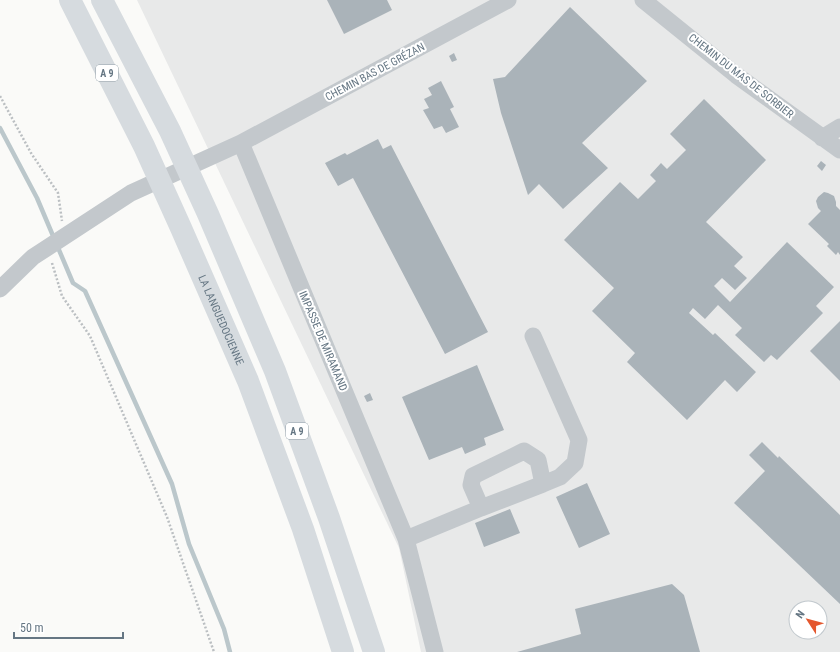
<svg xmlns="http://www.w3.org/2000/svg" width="840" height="652" font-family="'Roboto Condensed',sans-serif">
<rect width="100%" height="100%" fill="#fafaf8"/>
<path fill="#e8e9e9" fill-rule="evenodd" d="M137,0H840V652H421L399,548ZM796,608H820V632H796Z"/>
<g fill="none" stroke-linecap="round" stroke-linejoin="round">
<path stroke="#bbc7cb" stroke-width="4.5" d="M0,128L37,198L73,283L85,291L172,484L189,544L224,629L230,652"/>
</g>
<path fill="#aab3b9" d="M327,0H387L392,10L344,34Z
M570,7L647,81L582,143L608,168L563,209L539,184L528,195L501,113L493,79L505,77Z
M454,53L457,60L452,62L449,56Z
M441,81L454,107L450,109L459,127L446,133L442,126L434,129L423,110L429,108L424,99L432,95L428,88Z
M704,99L766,160L706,222L743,257L734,266L747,278L735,290L722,278L714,286L730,302L787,242L834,287L816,306L823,313L777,360L771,355L764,362L735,335L742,328L718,305L705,319L693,308L689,313L713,335L715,333L756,372L737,392L725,380L687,420L627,362L635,353L592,311L614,288L564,240L620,182L638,199L656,181L650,175L661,163L667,169L686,150L670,134Z
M378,139L383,149L391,145L488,332L445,354L353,178L338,186L325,163L345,153L347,155Z
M821,161L826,165L822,171L817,166Z
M824,192L828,193L834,196L836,202V206L840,210V255L838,252L836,255L827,246L829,244L808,224L821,211L818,208L816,201L818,197Z
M840,321V381L810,351Z
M477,365L504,430L484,438L486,445L465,454L462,447L429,460L402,397Z
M370,393L373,400L367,402L364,396Z
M762,442L778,458L779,456L840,515V604L734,503L765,471L749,455Z
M587,483L610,534L579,548L556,497Z
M510,509L520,533L484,547L475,523Z
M672,584L684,595L700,652H517L581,634L575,609Z"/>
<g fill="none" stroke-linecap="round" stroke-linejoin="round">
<path stroke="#bbbfc2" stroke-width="2.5" stroke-dasharray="2 2" stroke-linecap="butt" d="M0,96L31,153L58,193L62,221
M52,263L62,296L90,336L167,517L214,652"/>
<path stroke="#c3c8cc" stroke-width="17" d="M643,0L736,75L840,150
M822,138L840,127
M241,143L406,539L435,652
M0,289L33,257L131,193L241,143L508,0
M533,336L579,440L575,463L560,477L543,484
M406,539L481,508L543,484L538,460L524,451L473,476L471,485L481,508"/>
<g stroke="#d6dbdf" stroke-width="22">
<path id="s1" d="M70,0L144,146L181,228L248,381L303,529L343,652"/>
<path d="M102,0L170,131L208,214L275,371L329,518L374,652"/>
</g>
</g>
<g text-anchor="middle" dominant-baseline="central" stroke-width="4" stroke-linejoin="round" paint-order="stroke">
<g fill="#fff" stroke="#939fa8" stroke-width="1">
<rect x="96" y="65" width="22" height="16" rx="3"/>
<rect x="286" y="423" width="22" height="16" rx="3"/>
</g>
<g font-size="10" font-weight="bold" fill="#657683">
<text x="107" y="73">A 9</text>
<text x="297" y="431">A 9</text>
</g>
<g font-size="11" fill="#657683" stroke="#fff">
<text transform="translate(375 72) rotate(-28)">CHEMIN BAS DE GRÉZAN</text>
<text transform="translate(741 76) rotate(38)">CHEMIN DU MAS DE SORBIER</text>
<text stroke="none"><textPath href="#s1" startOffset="354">LA LANGUEDOCIENNE</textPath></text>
<text transform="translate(323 341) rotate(67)">IMPASSE DE MIRAMAND</text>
</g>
</g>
<g transform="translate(808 620) rotate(306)"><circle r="19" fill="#ffffff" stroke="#c1c8cd"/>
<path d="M0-3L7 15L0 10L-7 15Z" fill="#e4572e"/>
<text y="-6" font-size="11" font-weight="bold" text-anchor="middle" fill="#657683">N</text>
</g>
<path d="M14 632v6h109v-6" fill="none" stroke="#657683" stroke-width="2"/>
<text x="20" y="632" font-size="12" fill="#657683" stroke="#ffffff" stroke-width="3" paint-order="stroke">50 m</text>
</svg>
